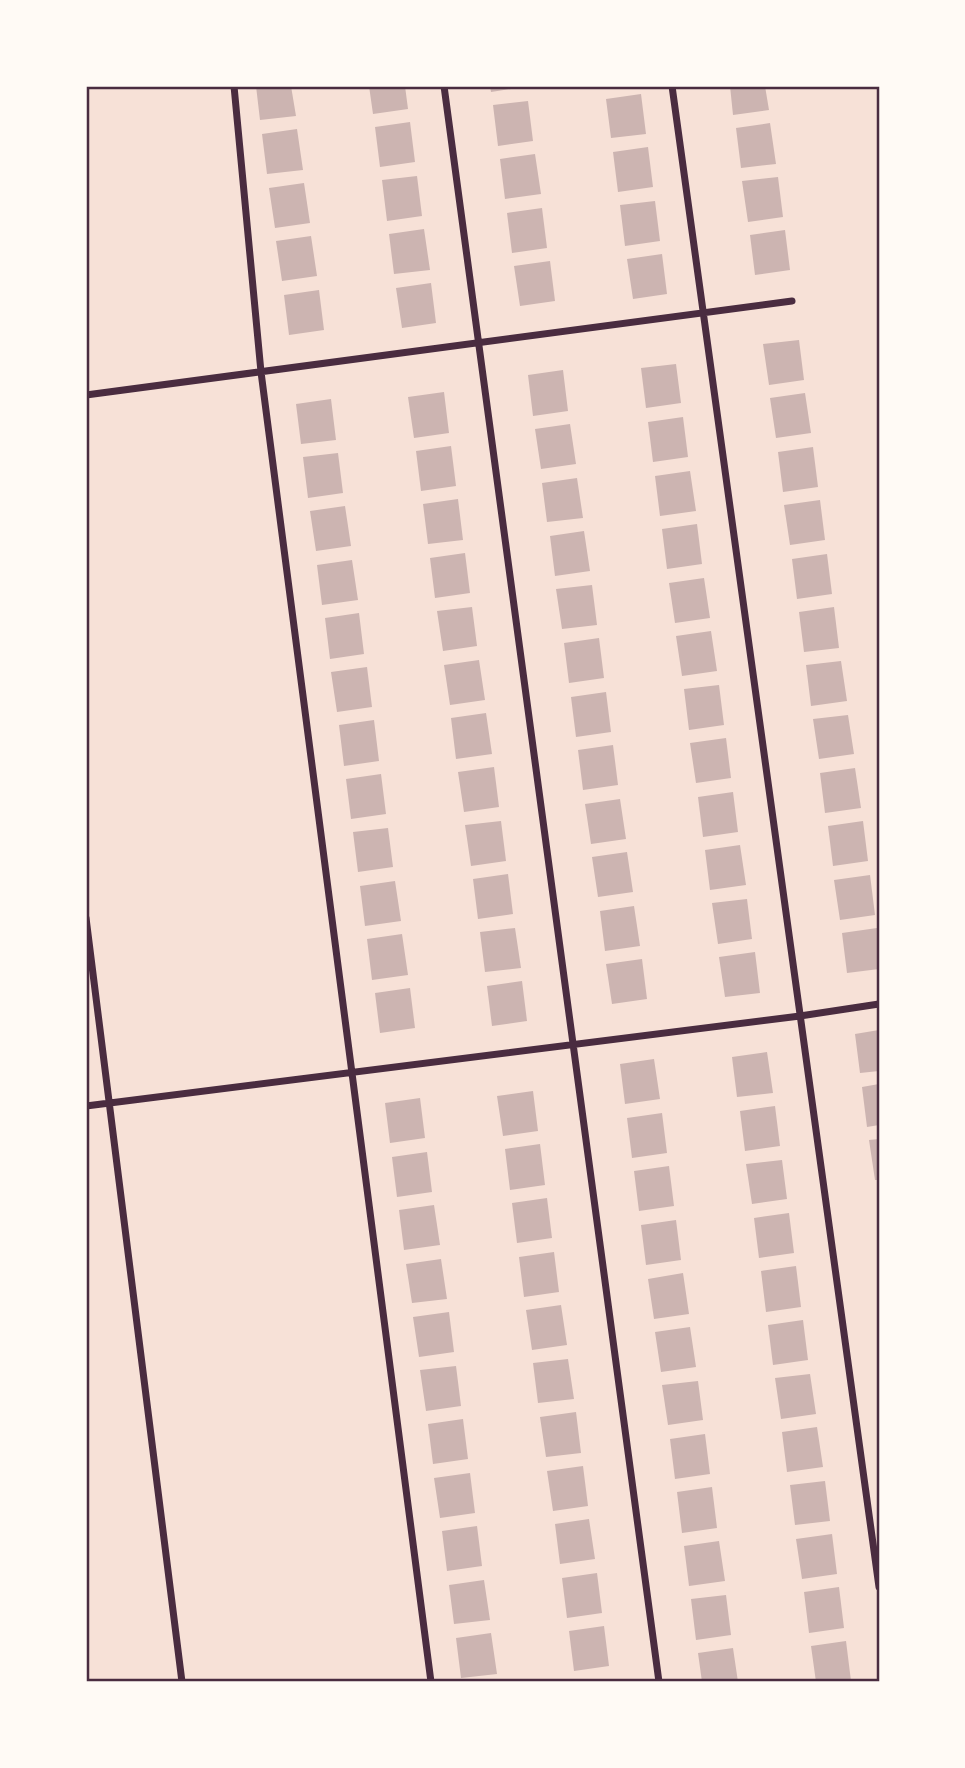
<svg xmlns="http://www.w3.org/2000/svg" width="965" height="1768" font-family="Helvetica,sans-serif">
<rect width="100%" height="100%" fill="#f7e1d7"/>
<path fill="#ccb4b1" d="M256,86H291L296,116L260,120Z
M369,86H405L408,109L373,114Z
M490,86H524V87L491,92Z
M730,86H765L769,110L733,115Z
M641,94L646,134L611,138L606,99Z
M528,101L533,141L498,146L493,105Z
M410,122L415,162L380,167L375,127Z
M770,123L776,164L741,168L736,128Z
M297,129L303,170L267,174L262,134Z
M648,147L653,187L618,192L613,152Z
M535,154L541,194L505,199L500,159Z
M417,176L422,216L387,221L382,180Z
M778,177L783,217L748,222L742,181Z
M304,183L310,223L275,228L269,188Z
M655,201L660,241L625,246L620,205Z
M542,208L547,248L512,253L507,213Z
M424,229L430,270L394,274L389,234Z
M785,230L790,270L755,275L750,235Z
M311,236L317,276L282,281L276,241Z
M662,254L667,294L633,299L627,259Z
M550,261L555,301L520,306L514,266Z
M431,283L436,323L402,328L396,288Z
M319,290L324,330L289,335L284,295Z
M799,340L804,380L769,385L763,344Z
M676,364L681,403L646,408L641,368Z
M563,370L568,411L533,416L528,375Z
M444,392L449,433L414,438L408,397Z
M805,393L811,433L776,438L770,398Z
M331,399L336,440L301,444L296,404Z
M683,417L688,457L653,462L648,422Z
M570,424L576,464L541,469L535,429Z
M451,446L456,486L421,491L416,451Z
M813,447L818,487L783,492L778,452Z
M338,453L343,493L308,498L303,457Z
M690,471L696,511L660,516L655,476Z
M577,478L583,518L547,522L542,483Z
M458,499L463,540L428,544L423,504Z
M820,500L825,540L790,545L784,505Z
M345,506L351,546L316,551L310,511Z
M697,524L702,564L667,569L662,529Z
M584,531L590,571L555,576L550,536Z
M465,553L470,593L435,598L430,558Z
M827,554L832,594L797,599L792,559Z
M352,560L358,600L322,605L317,565Z
M704,578L710,618L675,623L669,583Z
M592,585L597,625L562,629L556,589Z
M472,607L477,646L443,651L437,611Z
M834,607L839,648L804,652L799,612Z
M359,613L364,654L330,659L325,618Z
M711,631L717,671L682,676L676,636Z
M599,638L604,678L569,683L564,643Z
M479,660L485,700L450,705L444,665Z
M841,661L847,701L811,706L806,665Z
M367,667L372,707L337,712L331,672Z
M719,685L724,725L689,730L684,689Z
M606,692L611,732L576,737L571,697Z
M486,713L492,754L456,759L451,718Z
M848,715L854,754L819,759L813,719Z
M374,720L379,761L344,766L339,725Z
M726,738L731,778L696,783L690,743Z
M613,745L618,785L583,790L578,750Z
M494,767L499,807L464,812L458,772Z
M855,768L861,808L825,813L820,773Z
M381,774L386,814L351,819L346,779Z
M733,792L738,832L703,837L698,797Z
M620,799L626,839L591,844L585,804Z
M501,821L506,861L471,866L465,825Z
M863,821L868,861L833,866L828,826Z
M388,828L393,867L358,872L353,832Z
M740,845L746,885L710,890L705,850Z
M627,852L633,892L598,897L592,857Z
M508,874L513,914L478,919L473,879Z
M870,875L875,915L840,920L834,880Z
M395,881L401,921L365,926L360,886Z
M747,899L752,939L718,944L712,903Z
M634,906L640,946L605,951L600,911Z
M515,928L521,968L485,972L480,932Z
M877,928L879,969L847,973L842,933Z
M402,934L408,975L372,980L367,939Z
M755,952L760,993L725,997L719,957Z
M642,959L647,999L612,1004L606,964Z
M522,981L527,1021L492,1026L487,986Z
M410,988L415,1028L380,1033L375,993Z
M879,1030V1071L860,1073L855,1034Z
M767,1052L773,1093L737,1097L732,1057Z
M654,1059L660,1099L625,1104L620,1064Z
M879,1084V1125L867,1127L862,1087Z
M533,1091L538,1131L503,1136L497,1096Z
M420,1098L425,1138L390,1143L385,1103Z
M775,1106L780,1146L745,1151L740,1111Z
M662,1113L667,1153L632,1158L627,1118Z
M879,1139V1180H875L869,1140Z
M540,1144L545,1185L510,1190L505,1149Z
M427,1152L432,1192L397,1197L392,1157Z
M782,1160L787,1199L752,1204L746,1164Z
M669,1166L674,1206L639,1211L634,1171Z
M547,1198L552,1238L517,1243L512,1203Z
M434,1205L440,1245L404,1250L399,1210Z
M789,1213L794,1253L759,1258L754,1218Z
M676,1220L681,1260L646,1265L641,1225Z
M554,1252L559,1292L524,1297L519,1257Z
M441,1259L447,1299L412,1303L406,1264Z
M796,1266L801,1307L766,1312L761,1271Z
M683,1273L689,1314L654,1319L648,1279Z
M561,1305L567,1345L532,1350L526,1310Z
M449,1312L454,1352L419,1357L413,1317Z
M803,1320L808,1360L773,1365L768,1325Z
M690,1327L696,1367L661,1372L655,1332Z
M568,1359L574,1399L538,1403L533,1363Z
M456,1366L461,1406L426,1411L420,1370Z
M810,1374L816,1414L781,1419L775,1378Z
M698,1381L703,1420L668,1425L662,1385Z
M576,1412L581,1453L546,1457L540,1417Z
M463,1419L468,1459L433,1464L428,1424Z
M817,1427L823,1467L787,1472L782,1432Z
M705,1434L710,1474L675,1479L670,1439Z
M583,1466L588,1506L553,1511L547,1471Z
M470,1473L475,1513L440,1518L434,1478Z
M825,1481L830,1521L795,1525L790,1485Z
M712,1487L717,1528L682,1533L677,1492Z
M589,1519L595,1559L560,1564L555,1524Z
M477,1526L482,1566L447,1571L442,1531Z
M832,1534L837,1574L802,1579L796,1539Z
M719,1541L725,1581L689,1586L684,1546Z
M597,1573L602,1613L567,1618L562,1578Z
M484,1580L490,1620L454,1624L449,1585Z
M839,1587L844,1628L809,1633L804,1592Z
M726,1595L731,1635L696,1640L691,1599Z
M604,1626L609,1666L574,1671L569,1631Z
M491,1633L497,1674L461,1678L456,1638Z
M846,1641L851,1681L816,1682L811,1646Z
M733,1648L738,1682H702L698,1653Z"/>
<g fill="none" stroke-linecap="round" stroke-linejoin="round">
<path stroke="#4a2c40" stroke-width="7" d="M234,86L261,372L431,1682
M444,86L659,1682
M672,86L879,1587
M86,395L792,301
M86,918L182,1682
M86,1106L800,1016L879,1004"/>
</g>
<rect width="965" height="1768" fill="none" stroke="#fffaf5" stroke-width="175"/>
<rect x="88" y="88" width="790" height="1592" fill="none" stroke="#4a2c40" stroke-width="2.5"/>
</svg>
